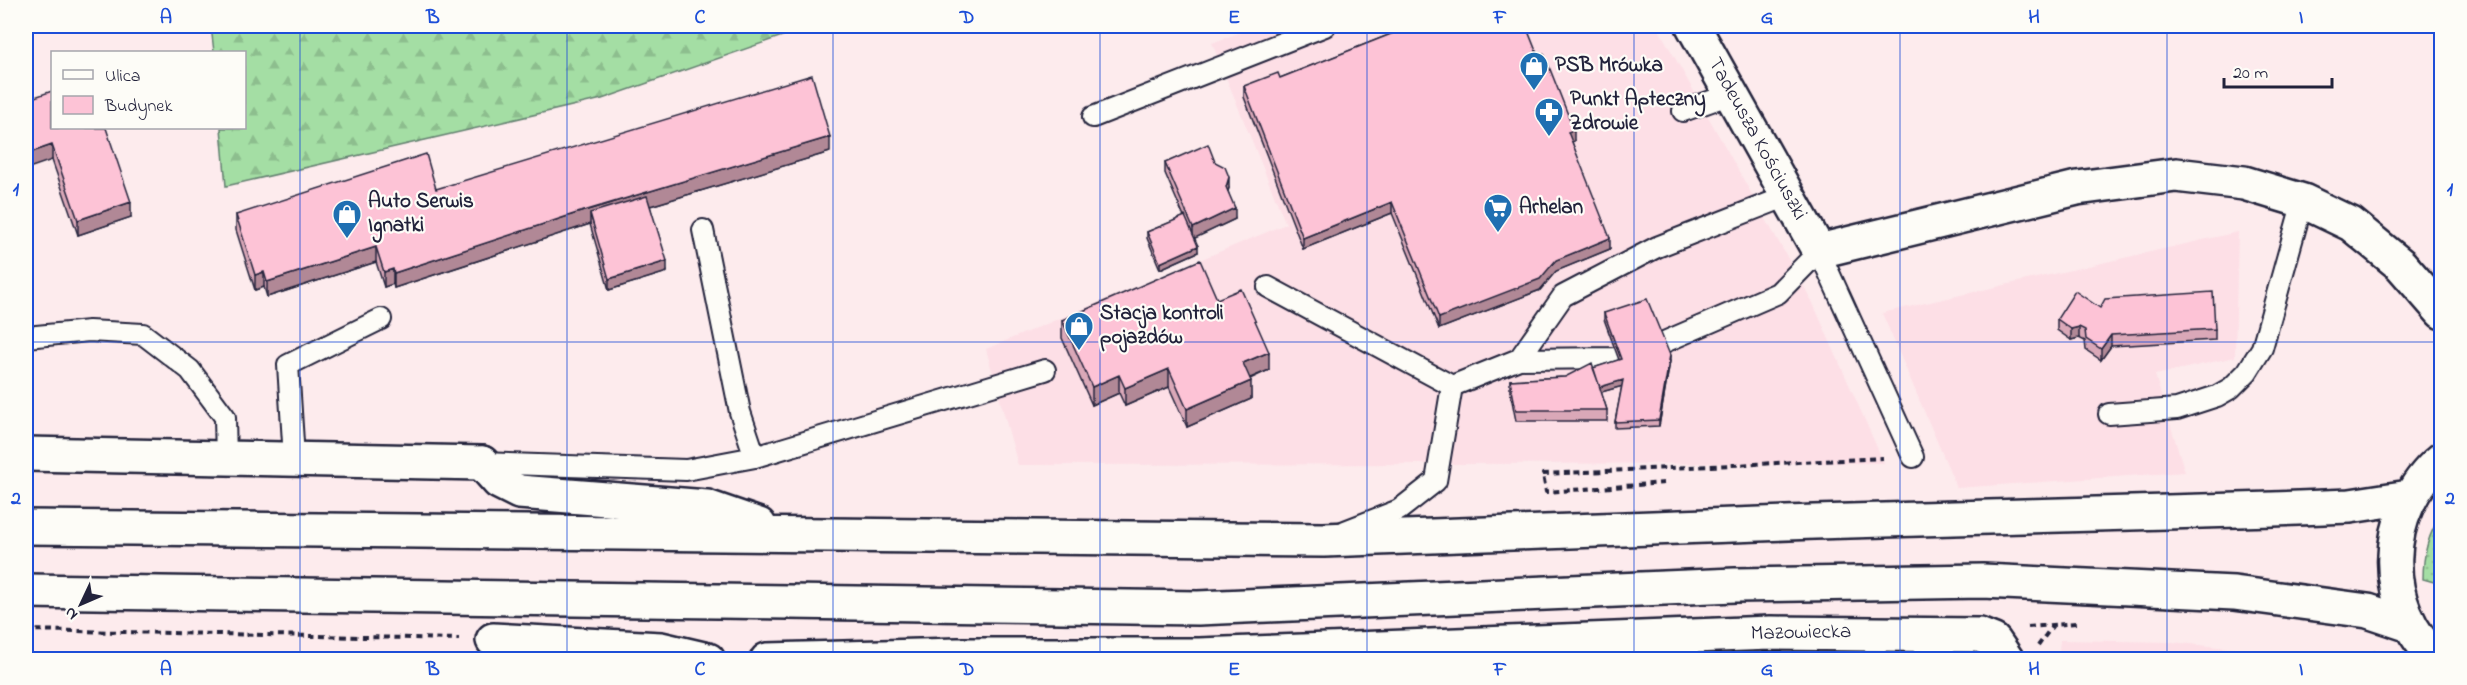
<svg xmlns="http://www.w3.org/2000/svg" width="2467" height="685" font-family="'Indie Flower',sans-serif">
<defs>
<pattern id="grass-dots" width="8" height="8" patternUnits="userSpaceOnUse" patternTransform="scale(1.5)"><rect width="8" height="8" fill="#a4dea4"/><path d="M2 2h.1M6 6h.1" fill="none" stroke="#8dbe8e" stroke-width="1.8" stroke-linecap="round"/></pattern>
<pattern id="forest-firs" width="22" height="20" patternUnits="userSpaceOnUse" patternTransform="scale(1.5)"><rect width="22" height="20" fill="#a4dea4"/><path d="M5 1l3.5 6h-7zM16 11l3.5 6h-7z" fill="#8dbe8e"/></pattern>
</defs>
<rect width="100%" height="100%" fill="#fdebed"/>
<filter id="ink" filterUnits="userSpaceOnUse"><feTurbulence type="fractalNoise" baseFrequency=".0167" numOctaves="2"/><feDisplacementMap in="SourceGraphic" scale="12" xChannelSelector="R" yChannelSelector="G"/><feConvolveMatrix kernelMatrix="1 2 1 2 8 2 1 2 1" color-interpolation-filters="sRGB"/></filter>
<g filter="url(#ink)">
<path fill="#fddfe6" d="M1257,26H1657L1812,301L1884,463L1018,465L986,349L1286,224L1212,43Z
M2238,232L2235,357L2155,375L2185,472L1957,488L1882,313Z
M2060,640L2172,642L2331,659H2058Z"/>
<path fill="url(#grass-dots)" stroke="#638070" stroke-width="1.5" d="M2441,516V584L2423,579C2423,556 2427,535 2441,516Z"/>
<path fill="url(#forest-firs)" stroke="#638070" stroke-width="1.5" d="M211,26H811L602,99L226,186L221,128H244V52H214Z"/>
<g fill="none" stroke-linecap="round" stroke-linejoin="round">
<g stroke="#22223b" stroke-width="24">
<path id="lane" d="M1683,111L1731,94
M1093,117L1325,26
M703,230L740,412L755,457
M1268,287L1452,386
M26,337L89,331L143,334L190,370L225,417L226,460
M1519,359L1563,296L1657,247L1790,195
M1452,386L1519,359L1618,358L1662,343L1778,293L1819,251L1913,457
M2109,414L2177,409L2217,396L2231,388L2247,372L2262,348L2303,201
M294,458L288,365L381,319
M482,463L686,470L755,457L1045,370
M1345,531L1399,510L1436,481L1452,386"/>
</g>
<g stroke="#22223b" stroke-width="38">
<path id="street" d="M26,454L482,463
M493,640L661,649L708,660
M767,660L958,655H1199L1770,633L1979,635L1994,641L2007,660"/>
</g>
<g stroke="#22223b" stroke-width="38">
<path id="secondary" d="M1693,26L1819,251L2077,188L2176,175L2244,183L2303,201L2351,224L2401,265L2442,312
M482,463L499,482L519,492L707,507L759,525
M26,527L1324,540L1815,522L2273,509L2350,506L2409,497
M26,591L1198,608L1735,585L1983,581L2234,593L2368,611L2410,625
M2439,660C2378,608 2381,510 2442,459"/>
</g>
<path stroke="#22223b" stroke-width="4" stroke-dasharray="6 4.5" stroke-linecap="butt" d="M1664,483L1546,492L1543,474L1883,458
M2028,627L2077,623
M26,630L459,639
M2038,646L2053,625
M2373,652L2382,660"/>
<use href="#lane" stroke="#fdfcf7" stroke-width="20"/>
<use href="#street" stroke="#fdfcf7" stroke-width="33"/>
<use href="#secondary" stroke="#fdfcf7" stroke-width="33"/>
</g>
<path fill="#daa8b8" stroke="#22223b" stroke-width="1.5" d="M1391,28L1538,56L1574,141L1572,142L1610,249L1556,271L1540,290L1439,329L1392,213L1303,249L1244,97V86L1280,78L1391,34Z
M26,100L131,217L78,235L52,160Z
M830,152L650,206L667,272L609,290L590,224L394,288L393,284L384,287L376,262L267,297L264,287L255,290L236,230V215L436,189Z
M1215,162L1229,188L1228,191L1235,219L1194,238L1198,252L1160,269L1147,238V232L1184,217L1165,173V163Z
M1217,299L1269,370L1250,379L1251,399L1187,427L1169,387L1125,406L1119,393L1092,405L1062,338V320Z
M2100,308L2215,329V340L2111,346L2101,360L2086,350L2085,341L2079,338L2071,340L2057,330V319Z
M1604,313L1670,361L1659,426L1615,428V422L1622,386L1601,392L1607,410V421H1516L1510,391V380L1565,377L1619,360L1604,319Z"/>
<path fill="#b18896" stroke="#22223b" stroke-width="1.5" d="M1574,130V141L1568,143V132Z
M830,137V152L593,223L590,213V224L394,288V273L574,214Z
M52,145V160L26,169V154Z
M1229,177V188L1226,198V187Z
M131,202V217L78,235V220Z
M1392,202V213L1303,249V238Z
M1235,208V219L1193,239V228Z
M1610,238V249L1556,271L1540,290L1439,329V318L1556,260Z
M1198,246V252L1160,269V263Z
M376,247V262L267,297V282Z
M667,261V272L609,290V279Z
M393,269V284L384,287V272Z
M264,272V287L255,290V275Z
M2079,327V338L2071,340V329Z
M2111,335V346L2101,360V349Z
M1269,352V370L1243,381V363Z
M1670,355V361L1659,426V420Z
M1169,369V387L1125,406V388Z
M1119,375V393L1092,405V387Z
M1623,380V386L1598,393V387Z
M1251,381V399L1187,427V409Z"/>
<path fill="#fdc3d6" stroke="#22223b" stroke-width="1.5" d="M1399,26H1526L1538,56L1544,54L1574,130L1568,132L1610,238L1556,260L1540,279L1439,318L1392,202L1303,238L1244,86L1278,73L1280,78L1394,33L1391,28Z
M812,75L830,137L574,214L394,273L393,269L384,272L376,247L267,282L264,272L255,275L236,215L426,154L436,189Z
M52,91V128H106L131,202L78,220L52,145L26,154V100Z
M1208,144L1215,162L1225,167L1229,177L1226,187L1235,208L1193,228L1165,163Z
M647,196L667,261L609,279L590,213Z
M1185,216L1198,246L1160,263L1147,232Z
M1200,260L1217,299L1241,289L1269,352L1243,363L1251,381L1187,409L1169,369L1125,388L1119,375L1092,387L1062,320Z
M2075,291L2100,308L2105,299L2213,292L2215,329L2111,335L2101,349L2086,339L2085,330L2079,327L2071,329L2057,319Z
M1647,299L1670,355L1659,420L1615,422L1623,380L1600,387L1593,368L1621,359L1604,313Z
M1592,363L1607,410H1516L1510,380L1565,377Z"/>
</g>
<path fill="none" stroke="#1d4ed8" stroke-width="1.5" stroke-opacity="0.55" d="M300,26V660M567,26V660M833,26V660M1100,26V660M1367,26V660M1634,26V660M1900,26V660M2167,26V660M26,342H2442"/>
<defs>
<g id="shop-pin" transform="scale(1.5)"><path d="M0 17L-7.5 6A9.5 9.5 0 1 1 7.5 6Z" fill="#1f6fb2" stroke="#fdfcf7"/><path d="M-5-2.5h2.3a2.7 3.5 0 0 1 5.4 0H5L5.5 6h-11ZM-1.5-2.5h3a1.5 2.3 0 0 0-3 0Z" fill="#fff"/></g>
<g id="pharmacy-pin" transform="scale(1.5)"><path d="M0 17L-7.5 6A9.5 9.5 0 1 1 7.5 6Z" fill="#1f6fb2" stroke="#fdfcf7"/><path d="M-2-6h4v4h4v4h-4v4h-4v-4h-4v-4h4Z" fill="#fff"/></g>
<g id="supermarket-pin" transform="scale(1.5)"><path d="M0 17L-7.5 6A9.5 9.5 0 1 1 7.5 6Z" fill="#1f6fb2" stroke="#fdfcf7"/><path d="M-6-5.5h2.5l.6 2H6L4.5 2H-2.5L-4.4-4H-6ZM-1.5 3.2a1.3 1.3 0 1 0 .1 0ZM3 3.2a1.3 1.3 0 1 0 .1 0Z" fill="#fff"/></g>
</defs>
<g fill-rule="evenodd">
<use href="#shop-pin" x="1534" y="66"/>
<use href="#pharmacy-pin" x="1549" y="112"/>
<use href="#supermarket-pin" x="1498" y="208"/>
<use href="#shop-pin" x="347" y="214"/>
<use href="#shop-pin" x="1079" y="326"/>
</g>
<g text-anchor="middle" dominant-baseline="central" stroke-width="4.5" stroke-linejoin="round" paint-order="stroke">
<g font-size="21" font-weight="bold" fill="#22223b" stroke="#fdfcf7" text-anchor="start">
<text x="1555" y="66">PSB Mrówka</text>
<text x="1570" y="100">Punkt Apteczny<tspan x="1570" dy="24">Zdrowie</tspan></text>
<text x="368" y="202">Auto Serwis<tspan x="368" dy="24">Ignatki</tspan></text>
<text x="1519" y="208">Arhelan</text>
<text x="1100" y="314">Stacja kontroli<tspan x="1100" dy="24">pojazdów</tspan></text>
</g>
<g font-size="21" fill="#22223b" stroke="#fdfcf7">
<text transform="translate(1757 139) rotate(61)">Tadeusza Kościuszki</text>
<text transform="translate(1801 633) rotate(-1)">Mazowiecka</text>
</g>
</g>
<rect width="2467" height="685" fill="none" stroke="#fdfcf7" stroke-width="66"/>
<rect x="51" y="51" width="195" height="78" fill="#fdfcf7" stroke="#a5a5ac" stroke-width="1.5"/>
<rect x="63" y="70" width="30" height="9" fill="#fdfcf7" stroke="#a5a5ac" stroke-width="1.5"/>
<text x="105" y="81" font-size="18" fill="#22223b">Ulica</text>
<rect x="63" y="96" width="30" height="18" fill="#fdc3d6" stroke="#a5a5ac" stroke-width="1.5"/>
<text x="105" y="111" font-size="18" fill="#22223b">Budynek</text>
<g transform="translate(81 604) rotate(226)" stroke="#fdfcf7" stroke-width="4.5" paint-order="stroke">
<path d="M0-4.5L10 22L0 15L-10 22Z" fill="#22223b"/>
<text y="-9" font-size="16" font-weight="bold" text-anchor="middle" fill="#22223b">N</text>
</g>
<path d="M2224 78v9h108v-9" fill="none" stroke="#22223b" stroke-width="3"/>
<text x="2233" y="78" font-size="18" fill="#22223b" stroke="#fdfcf7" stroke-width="4.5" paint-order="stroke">20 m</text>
<rect x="33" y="33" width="2401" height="619" fill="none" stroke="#1d4ed8" stroke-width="2"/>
<g font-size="20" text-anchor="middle" font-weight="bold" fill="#1d4ed8">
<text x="166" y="23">A</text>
<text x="433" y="23">B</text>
<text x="700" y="23">C</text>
<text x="967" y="23">D</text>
<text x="1234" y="23">E</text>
<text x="1500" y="23">F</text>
<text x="1767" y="23">G</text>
<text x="2034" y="23">H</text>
<text x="2301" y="23">I</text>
<text x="16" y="195">1</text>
<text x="2450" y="195">1</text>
<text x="16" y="504">2</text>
<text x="2450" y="504">2</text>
<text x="166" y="675">A</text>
<text x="433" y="675">B</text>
<text x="700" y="675">C</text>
<text x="967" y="675">D</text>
<text x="1234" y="675">E</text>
<text x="1500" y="675">F</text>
<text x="1767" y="675">G</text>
<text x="2034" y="675">H</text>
<text x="2301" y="675">I</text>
</g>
</svg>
